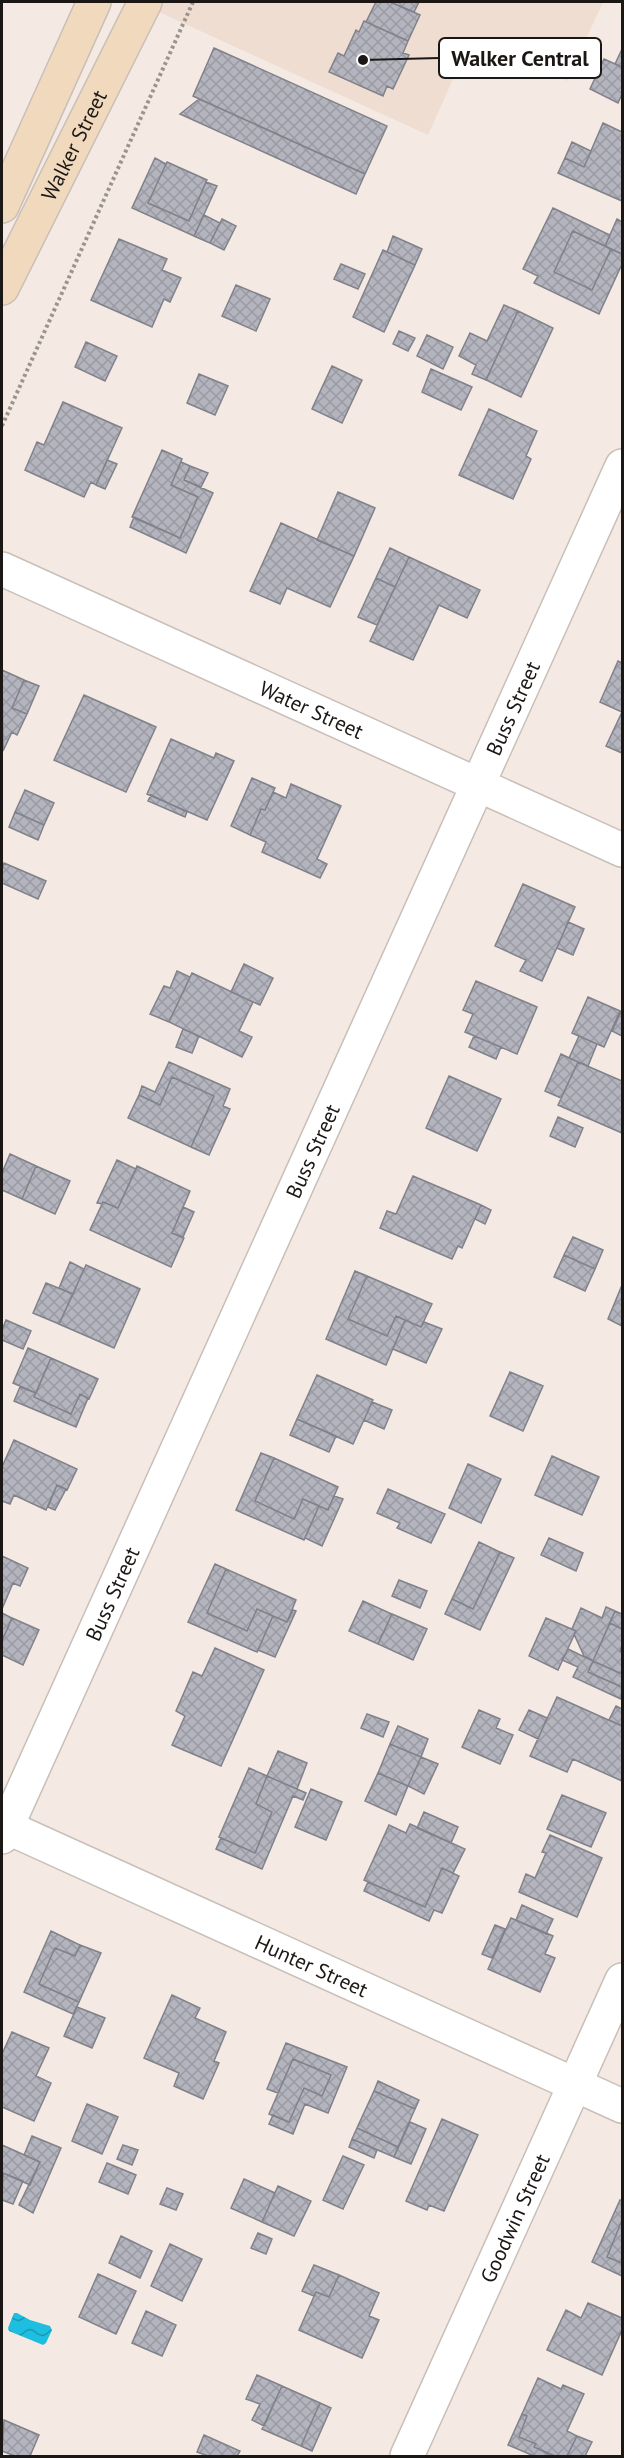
<svg xmlns="http://www.w3.org/2000/svg" width="624" height="2458" font-family="'PT Sans',sans-serif">
<defs>
<pattern id="water-waves" width="16" height="10" patternUnits="userSpaceOnUse" patternTransform="scale(1.5)"><rect width="16" height="10" fill="#1dbedf"/><path d="M0 5q4-4 8 0t8 0" fill="none" stroke="#1999b4"/></pattern>
<pattern id="building-cross-hatch" width="8" height="8" patternUnits="userSpaceOnUse" patternTransform="scale(1.5)"><rect width="8" height="8" fill="#b3b4be"/><path d="M0 0l8 8M0 8l8-8" fill="none" stroke="#999aa2"/></pattern>
</defs>
<rect width="100%" height="100%" fill="#f4eae3"/>
<path fill="#efddd2" d="M137,2H603L567,81L471,39L428,135Z"/>
<path fill="url(#water-waves)" d="M14,2313H17L30,2320L50,2326L52,2330L46,2343L43,2345L9,2331L8,2328Z"/>
<path fill="url(#building-cross-hatch)" stroke="#80818a" stroke-width="1.5" d="M376,2H390L420,15L408,41L366,22Z
M390,2H419L414,12Z
M364,21L408,41L403,53L409,55L393,89L387,86L383,96L329,72L338,53L344,56L356,30L359,32Z
M214,48L387,126L365,174L193,96Z
M622,49V67L615,64Z
M604,59L622,67V94L618,103L590,89Z
M199,99L365,174L356,194L180,114Z
M603,123L622,132V201L558,173L565,158L584,167Z
M572,142L591,151L584,167L565,158Z
M155,158L166,164L148,203L189,221L206,182L217,186L194,236L132,208Z
M167,162L207,180L189,221L148,203Z
M553,208L610,235L605,246L573,231L554,272L592,290L611,249L622,254V264L599,314L534,283L538,276L523,269Z
M204,215L220,223L210,243L194,236Z
M222,219L236,226L224,250L210,243Z
M617,219L622,222V254L605,246Z
M573,231L611,249L592,290L554,272Z
M393,236L422,249L415,265L387,252Z
M119,239L167,259L162,270L181,278L170,302L164,299L152,327L91,300Z
M383,250L415,265L384,332L353,317Z
M341,264L365,274L358,289L334,279Z
M236,285L270,299L256,331L222,316Z
M504,305L518,311L486,380L472,374L476,365L459,356L470,333L487,341Z
M518,311L553,328L521,397L486,380Z
M399,331L415,338L408,351L393,344Z
M427,335L453,347L443,369L417,356Z
M86,342L117,356L105,381L75,367Z
M332,366L362,380L342,423L312,409Z
M431,369L472,387L461,410L422,392Z
M199,374L228,386L215,415L187,403Z
M63,402L122,428L96,485L91,482L84,497L25,470L37,442L44,445Z
M489,409L537,431L526,456L531,459L513,499L459,475Z
M162,450L182,459L171,485L198,497L180,538L132,517Z
M107,460L117,464L105,489L96,485Z
M181,462L190,466L184,480L213,493L186,553L130,527L134,517L180,538L198,497L171,485Z
M190,466L208,473L201,487L184,480Z
M338,492L375,508L354,556L317,540Z
M281,523L354,556L330,607L287,588L280,604L250,591Z
M390,548L409,557L395,587L376,578Z
M409,557L480,590L467,618L439,605L413,660L370,641Z
M376,578L395,587L377,625L358,617Z
M618,661L622,663V753L606,746L622,712L600,702Z
M2,670L24,680L12,708L27,714L17,735L12,732L3,751Z
M24,680L39,686L27,714L12,708Z
M84,695L156,727L126,792L54,760Z
M171,739L214,758L216,753L234,761L207,820L147,794Z
M252,778L275,788L265,810L261,809L250,835L231,826Z
M291,784L341,806L317,859L327,864L320,878L262,852L266,842L250,835L261,809L265,810L273,792L286,798Z
M25,790L54,803L44,825L15,812Z
M151,795L187,812L185,817L148,801Z
M15,812L44,825L38,840L9,827Z
M4,863L46,881L38,899L2,883V869Z
M523,884L575,907L542,981L520,971L526,960L495,946Z
M568,922L584,929L573,955L557,948Z
M244,964L273,978L260,1005L231,992Z
M177,971L190,977L169,1022L150,1014L164,986L170,988Z
M192,973L253,1002L239,1031L252,1037L242,1057L169,1022Z
M476,981L537,1007L517,1054L465,1032L473,1014L463,1010Z
M588,997L620,1011L604,1047L572,1033Z
M622,1010V1036L612,1031Z
M183,1029L199,1036L192,1053L176,1047Z
M474,1036L501,1047L496,1059L469,1047Z
M579,1036L597,1044L588,1066L569,1058Z
M561,1054L578,1062L561,1098L545,1091Z
M169,1062L230,1089L223,1106L230,1109L209,1155L191,1147L214,1096L172,1077L160,1105L139,1095L142,1086L155,1092Z
M578,1062L622,1081V1133L558,1105Z
M449,1076L501,1099L477,1151L426,1128Z
M172,1077L214,1096L191,1147L128,1118L139,1095L160,1105Z
M558,1117L583,1128L575,1147L550,1136Z
M10,1154L36,1166L22,1199L2,1190V1173Z
M117,1160L136,1169L118,1208L103,1202L102,1204L97,1203Z
M36,1166L70,1181L55,1214L22,1199Z
M137,1166L190,1191L172,1233L184,1238L171,1267L90,1230L103,1202L118,1208Z
M413,1176L481,1205L462,1248L458,1246L452,1259L380,1228L387,1211L396,1214Z
M481,1205L491,1210L485,1224L475,1219Z
M183,1207L194,1212L183,1237L172,1233Z
M573,1237L603,1250L595,1269L564,1255Z
M564,1255L595,1269L585,1291L554,1277Z
M70,1262L84,1269L73,1294L59,1288Z
M86,1265L140,1289L114,1348L59,1324Z
M355,1271L367,1276L348,1319L387,1336L396,1316L405,1320L386,1365L326,1339Z
M367,1276L432,1304L421,1327L396,1316L387,1336L348,1319Z
M46,1283L73,1294L59,1324L33,1313Z
M622,1285V1326L608,1319Z
M6,1320L31,1331L23,1349L2,1340V1330Z
M405,1320L421,1327L424,1322L442,1329L426,1363L393,1349Z
M28,1348L51,1358L36,1393L13,1383Z
M51,1358L98,1379L89,1399L80,1394L71,1414L34,1397Z
M510,1372L543,1386L523,1431L490,1416Z
M317,1375L373,1400L353,1444L297,1419Z
M20,1387L36,1393L34,1397L71,1414L80,1394L88,1398L76,1427L14,1401Z
M372,1402L392,1410L384,1429L364,1420Z
M297,1419L336,1436L329,1452L290,1435Z
M14,1440L77,1469L67,1490L57,1485L46,1510L14,1495L10,1504L2,1501V1467Z
M261,1453L274,1458L255,1501L294,1519L303,1499L319,1506L304,1540L236,1510Z
M552,1456L599,1477L582,1515L535,1495Z
M274,1458L338,1487L328,1510L303,1499L294,1519L255,1501Z
M468,1464L501,1479L481,1523L449,1508Z
M57,1485L66,1489L55,1510L48,1507Z
M388,1489L445,1514L431,1543L397,1528L400,1523L377,1513Z
M334,1496L343,1499L322,1546L305,1538L319,1506L328,1510Z
M549,1538L583,1553L576,1571L541,1555Z
M479,1542L500,1552L473,1609L452,1599Z
M500,1552L514,1558L480,1630L445,1614L452,1599L473,1609Z
M2,1556L28,1568L20,1586L13,1583L2,1609Z
M215,1564L226,1569L207,1613L247,1631L257,1609L273,1616L257,1652L188,1622Z
M226,1569L296,1600L287,1622L257,1609L247,1631L207,1613Z
M399,1580L427,1591L420,1608L392,1596Z
M363,1601L392,1614L378,1644L349,1631Z
M606,1607L615,1611L593,1661L584,1656L574,1634L576,1631L572,1629L581,1608L602,1618Z
M293,1610L296,1611L275,1657L258,1650L273,1616L287,1622Z
M615,1611L622,1614V1629L610,1623Z
M2,1613L12,1618L2,1641Z
M392,1614L427,1629L413,1660L378,1644Z
M12,1618L39,1630L23,1665L2,1655V1641Z
M546,1618L576,1631L558,1670L529,1656Z
M610,1623L622,1629V1645L620,1651L622,1652V1674L593,1661Z
M215,1648L264,1670L221,1766L172,1745L185,1716L176,1711L193,1672L202,1676Z
M568,1649L593,1661L588,1672L622,1687L621,1699L573,1677L578,1667L562,1660Z
M593,1661L622,1674V1687L588,1672Z
M557,1697L622,1726V1781L573,1759L567,1772L530,1756Z
M616,1706L622,1709V1726L609,1720Z
M479,1710L500,1719L496,1728L513,1735L500,1764L462,1747Z
M529,1710L547,1718L538,1739L519,1730Z
M367,1714L389,1722L383,1737L361,1728Z
M398,1726L428,1739L421,1757L390,1744Z
M390,1744L421,1757L408,1786L378,1773Z
M278,1751L307,1763L297,1789L267,1776Z
M421,1757L438,1764L424,1794L408,1786Z
M249,1768L267,1776L256,1804L272,1812L255,1853L219,1837Z
M378,1773L408,1786L396,1815L365,1801Z
M267,1776L306,1793L303,1800L293,1796L262,1869L216,1849L221,1838L255,1853L272,1812L256,1804Z
M311,1789L342,1802L326,1840L295,1827Z
M562,1795L606,1813L591,1847L547,1829Z
M424,1812L458,1827L451,1843L417,1828Z
M410,1824L465,1849L453,1873L442,1868L425,1907L364,1880L389,1825L406,1833Z
M550,1835L602,1858L577,1917L519,1892L526,1874L535,1878L546,1853L542,1852Z
M442,1868L459,1876L442,1913L434,1910L429,1921L364,1891L368,1882L425,1907Z
M522,1905L553,1919L546,1934L516,1920Z
M511,1918L553,1936L545,1954L555,1958L540,1992L488,1969Z
M495,1925L505,1929L492,1958L482,1954Z
M51,1931L80,1945L75,1956L55,1948L39,1984L79,2002L73,2014L24,1992Z
M80,1945L101,1953L79,2002L39,1984L55,1948L75,1956Z
M172,1995L200,2008L195,2018L226,2032L214,2061L219,2063L203,2099L174,2086L179,2073L144,2058Z
M77,2007L105,2018L92,2048L64,2036Z
M12,2032L49,2048L36,2076L51,2083L34,2121L2,2107V2054Z
M286,2043L347,2067L328,2113L305,2104L293,2134L269,2124L273,2115L289,2122L304,2088L322,2096L331,2075L293,2059L278,2093L267,2089Z
M293,2059L331,2075L322,2096L304,2088L289,2122L269,2114Z
M378,2081L419,2100L415,2109L374,2091Z
M374,2091L415,2109L398,2147L357,2128Z
M87,2104L118,2117L102,2154L72,2141Z
M442,2119L478,2135L444,2211L429,2205L427,2210L406,2201Z
M410,2122L426,2129L411,2164L394,2157Z
M357,2128L398,2147L394,2157L352,2139Z
M32,2136L61,2148L33,2213L19,2205L40,2162L24,2155Z
M352,2139L377,2150L374,2158L349,2147Z
M2,2145L40,2162L30,2185L3,2173L2,2176Z
M123,2145L138,2150L132,2165L117,2159Z
M343,2156L364,2165L343,2209L323,2200Z
M107,2163L136,2175L128,2194L99,2182Z
M3,2173L23,2181L13,2204L2,2200Z
M244,2179L275,2193L262,2222L231,2208Z
M278,2186L311,2201L294,2236L262,2222Z
M167,2188L183,2194L176,2210L160,2204Z
M620,2200L622,2201V2220L607,2257L622,2263V2276L592,2262Z
M622,2220V2263L607,2257Z
M258,2233L272,2239L266,2254L251,2248Z
M121,2236L152,2251L140,2278L109,2263Z
M170,2244L202,2259L182,2301L151,2286Z
M314,2265L339,2275L329,2297L316,2292L314,2296L302,2291Z
M98,2274L136,2291L116,2334L79,2317Z
M339,2275L379,2293L369,2316L379,2320L362,2358L299,2330L316,2292L329,2297Z
M588,2303L622,2318V2330L602,2375L547,2350L566,2310L581,2318Z
M146,2311L176,2325L162,2356L132,2343Z
M257,2375L282,2386L264,2426L252,2420L260,2404L246,2399Z
M538,2378L561,2389L563,2385L584,2394L567,2431L577,2436L567,2456H555L534,2447L536,2444L519,2437L527,2416L522,2414Z
M282,2386L320,2403L301,2446L262,2429Z
M320,2403L331,2408L312,2451L301,2446Z
M522,2414L527,2416L519,2437L536,2444L534,2447L549,2454L547,2456H534L508,2445Z
M4,2420L39,2435L30,2456H15L2,2451Z
M204,2435L240,2451L237,2456H208L197,2452Z
M577,2436L592,2442L585,2456H567Z"/>
<g fill="none" stroke-linecap="round" stroke-linejoin="round">
<g stroke="#c9bfb9" stroke-width="36">
<g id="street">
<path id="s1" d="M2,569L622,850"/>
<path id="s2" d="M2,1825L622,2106"/>
<path id="s3" d="M2,1837L622,466"/>
<path id="s4" d="M407,2456L622,1980"/>
</g>
</g>
<g stroke="#c9bfb9" stroke-width="36">
<g id="secondary">
<path d="M2,206L94,2"/>
<path id="s5" d="M2,288L145,2"/>
</g>
</g>
<path stroke="#9b938e" stroke-width="4" stroke-dasharray="3 3" stroke-linecap="butt" d="M2,426L193,2"/>
<use href="#street" stroke="#fff" stroke-width="33"/>
<use href="#secondary" stroke="#f0d9bc" stroke-width="33"/>
</g>
<g text-anchor="middle" dominant-baseline="central" stroke-width="6" stroke-linejoin="round" paint-order="stroke">
<g font-size="21" fill="#1b1715" stroke="#fff">
<text stroke="none"><textPath href="#s5" startOffset="160">Walker Street</textPath></text>
<text stroke="none"><textPath href="#s3" startOffset="1239">Buss Street</textPath></text>
<text stroke="none"><textPath href="#s1" startOffset="340">Water Street</textPath></text>
<text stroke="none"><textPath href="#s3" startOffset="753">Buss Street</textPath></text>
<text stroke="none"><textPath href="#s3" startOffset="267">Buss Street</textPath></text>
<text stroke="none"><textPath href="#s2" startOffset="340">Hunter Street</textPath></text>
<text stroke="none"><textPath href="#s4" startOffset="261">Goodwin Street</textPath></text>
</g>
</g>
<path fill="none" stroke="#1b1715" stroke-width="2" d="M363 60L439 58"/>
<circle fill="#1b1715" stroke="#fff" stroke-width="2" cx="363" cy="60" r="6"/>
<rect fill="#fff" stroke="#1b1715" stroke-width="2" x="439" y="38" width="162" height="40" rx="6"/>
<g font-size="22" text-anchor="middle" font-weight="bold" fill="#1b1715">
<text x="520" y="66">Walker Central</text>
</g>
<rect width="624" height="2458" fill="none" stroke="#1b1715" stroke-width="6"/>
</svg>
